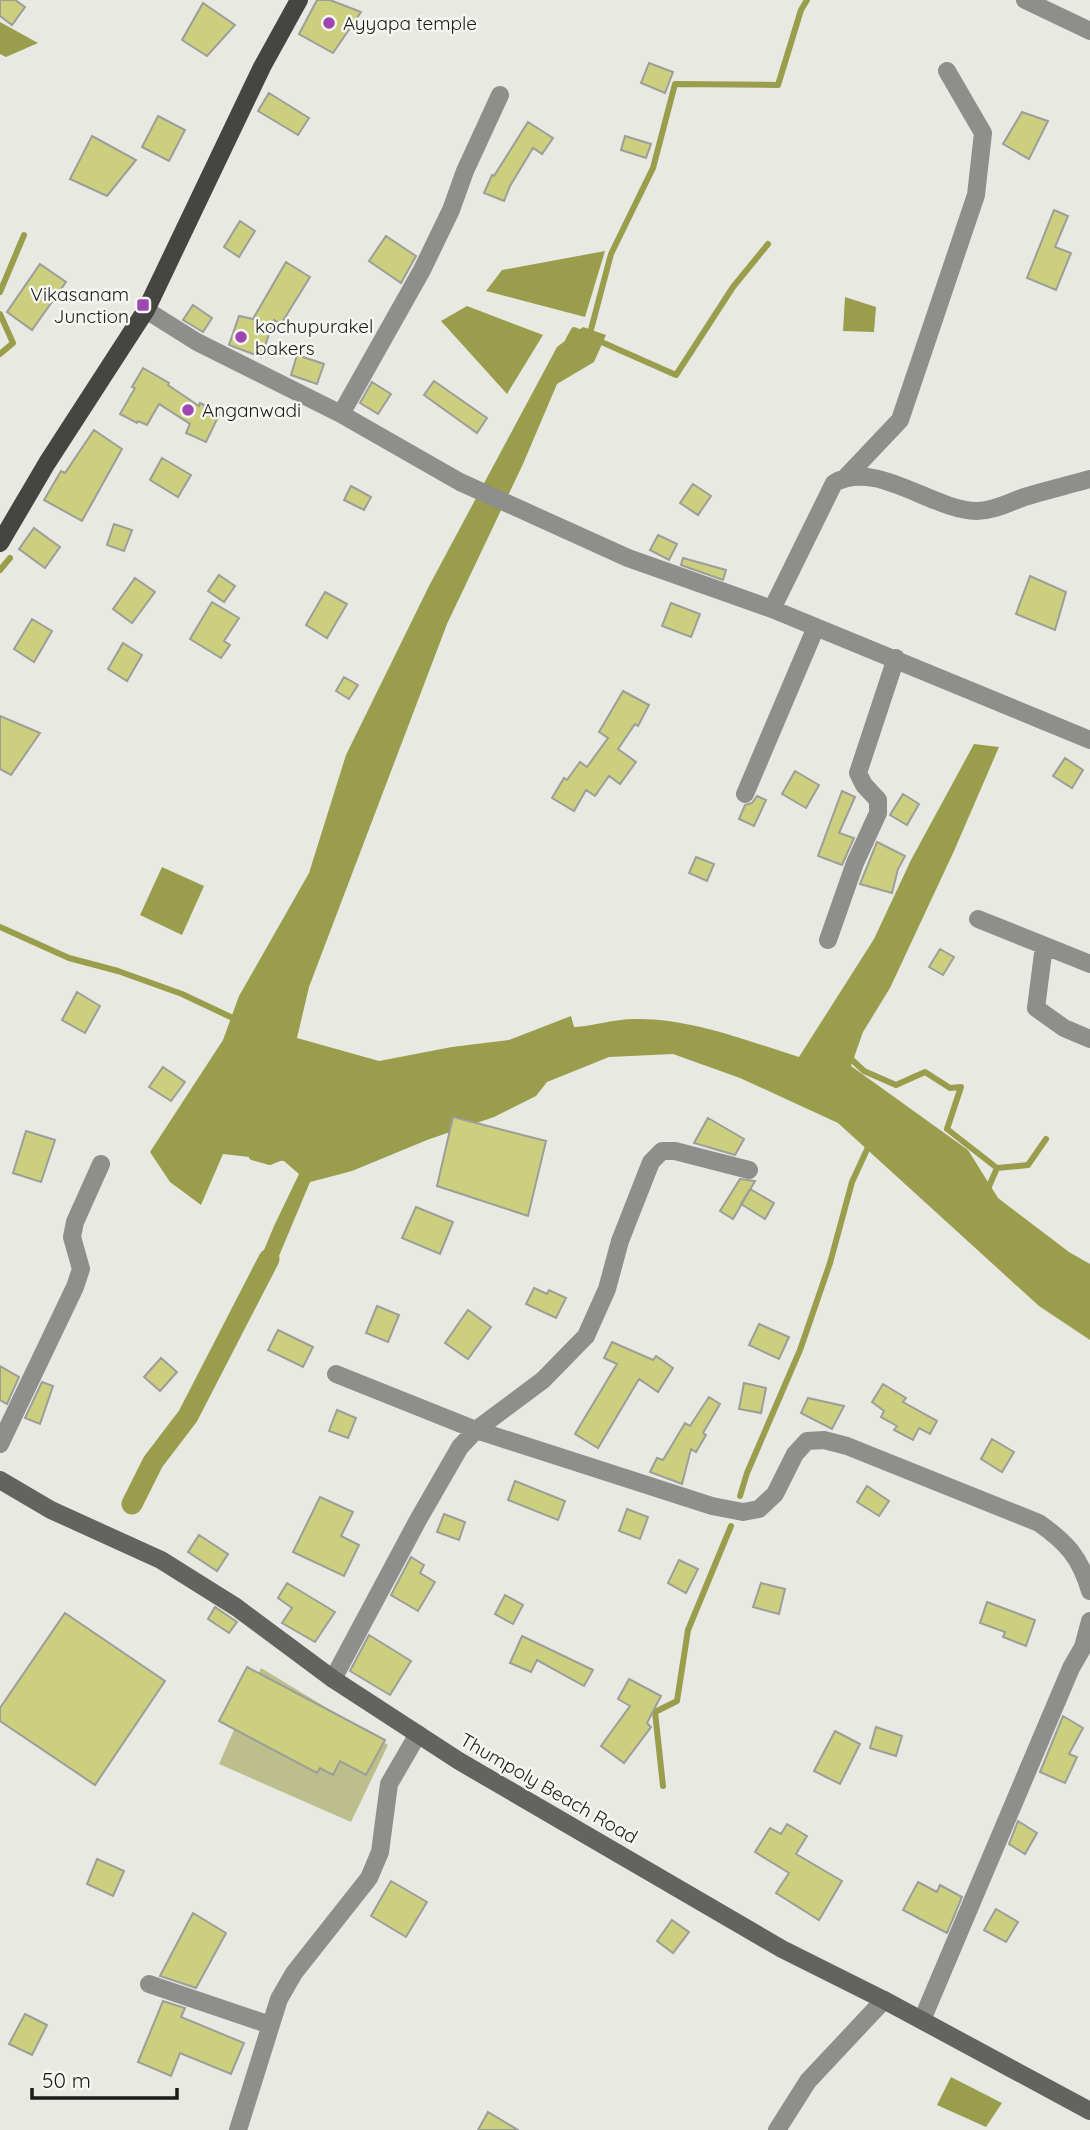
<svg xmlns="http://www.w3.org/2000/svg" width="1090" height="2130" font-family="Quicksand,sans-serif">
<rect width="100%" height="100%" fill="#e9e9e3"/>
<path fill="#bcbf8c" d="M261,1668L388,1745L351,1822L219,1764Z"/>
<path fill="#9a9d4c" d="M0,22L38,43L6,57L0,54Z
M605,251L585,317L486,291L502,270Z
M845,297L876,307L874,332L843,331Z
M467,306L543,335L507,394L441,321Z
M583,327L606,335L594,362L557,384L523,464L447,624L309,987L297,1038L379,1061L452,1047L509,1040L571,1016L574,1027C595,1026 616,1018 638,1019C693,1019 747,1041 799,1057L874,939L911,860L974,744L999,747L954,851L890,988L863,1032L851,1066L968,1150L998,1198L1069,1252L1090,1264V1340L1039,1306L838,1123L740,1078L673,1054L609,1057L547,1082L536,1096L494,1117L427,1140L352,1171L310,1182L266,1287L250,1284L274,1226L299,1174L284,1161L223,1154L201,1205L170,1182L150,1152L223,1040L239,996L309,873L346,755L429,586L557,347Z
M162,867L204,886L182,935L140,915Z
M951,2077L1002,2103L986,2127L937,2105Z"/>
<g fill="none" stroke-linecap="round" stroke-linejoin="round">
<path stroke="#9a9d4c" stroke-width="6" d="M0,292L24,235
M0,314L13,343L0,354
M589,337L611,254L653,168L675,84L778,85L801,10L807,0
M597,340L676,375L733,287L768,244
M568,341L574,330L584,334
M0,570L10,558
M0,927L69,958L118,971L182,994L237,1020
M849,1057L864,1071L896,1085L925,1072L950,1088L961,1087L947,1129L997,1168
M252,1157L270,1162L282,1157
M987,1191L997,1168L1028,1165L1046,1139
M740,1496L747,1473L800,1350L830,1263L852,1182L870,1143
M663,1786L655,1712L677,1701L688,1630L731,1526"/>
<path stroke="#9a9d4c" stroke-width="21" d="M132,1504L153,1462L188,1416L269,1259"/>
</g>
<path fill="#cccf7e" stroke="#9d9e98" stroke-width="2" d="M0,0H15L25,7L12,25L0,16Z
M317,0H330L361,12L333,53L299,34Z
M203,3L235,25L207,56L182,40Z
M649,63L673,72L665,93L641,83Z
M269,93L309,118L298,135L258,111Z
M1022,112L1048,121L1029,159L1003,144Z
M158,116L185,130L169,161L142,147Z
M528,122L553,138L542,154L533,148L510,186L504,201L484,193L492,175L494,176Z
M92,136L136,160L107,196L70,179Z
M625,136L651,144L646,158L621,150Z
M1054,210L1068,216L1055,247L1071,253L1056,290L1027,278Z
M240,221L255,231L239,257L224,247Z
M386,236L416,256L401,283L369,261Z
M286,262L310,277L281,324L274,320L261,357L229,345L239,316L253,319Z
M40,264L66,282L32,330L7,312Z
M193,305L212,318L203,332L183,320Z
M297,355L324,364L317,384L291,375Z
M143,368L169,383L168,385L199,406L200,403L220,413L206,442L186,433L190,424L159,404L147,425L138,421L137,423L120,414L135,388L132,387Z
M434,381L487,418L477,433L424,395Z
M372,382L391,394L378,414L360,403Z
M94,430L122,449L82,521L44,500L61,471L65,473Z
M162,458L191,475L178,497L150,480Z
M693,484L711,496L698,515L680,503Z
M351,486L371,497L364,510L344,500Z
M114,524L132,530L124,551L107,545Z
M34,528L60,547L45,568L19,549Z
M658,535L677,544L669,560L650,550Z
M683,558L726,570L723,580L681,565Z
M219,575L235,586L224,602L208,591Z
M1030,576L1066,592L1055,630L1016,614Z
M135,578L155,592L132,623L113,609Z
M325,592L347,604L327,638L306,625Z
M212,602L239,618L224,641L230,645L221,658L190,639Z
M671,603L700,614L691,637L662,626Z
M32,619L52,631L34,662L14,649Z
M123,643L142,655L127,681L108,669Z
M344,677L358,685L349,699L336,691Z
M623,691L649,705L638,726L635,724L618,749L636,762L620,784L609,776L595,796L586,790L574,811L552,798L564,778L567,780L580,762L587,767L608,738L599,732Z
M0,716L40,733L11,775L0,769Z
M1065,758L1083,770L1072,788L1053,776Z
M795,771L819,785L806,808L782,794Z
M842,791L855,797L839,833L854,838L842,865L818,856Z
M903,794L919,804L907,825L890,815Z
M757,796L766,800L754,826L739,819L745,805L752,803Z
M877,842L905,856L898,869L892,893L860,884Z
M696,857L714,864L707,881L689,873Z
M940,949L954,957L943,975L929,967Z
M77,992L100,1006L85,1033L62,1020Z
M163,1067L185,1082L171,1101L149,1087Z
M453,1117L546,1141L528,1216L437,1186Z
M708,1118L744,1139L735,1155L694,1143Z
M26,1131L55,1140L41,1182L13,1173Z
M740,1179L755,1181L733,1219L720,1211Z
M750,1189L774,1203L765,1219L741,1204Z
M416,1207L453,1222L440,1254L402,1238Z
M534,1288L547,1294L549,1290L566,1298L556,1318L526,1304Z
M377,1306L399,1315L388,1342L366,1333Z
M468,1310L491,1327L468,1359L445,1343Z
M759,1324L789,1337L779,1359L749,1345Z
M278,1330L313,1347L303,1367L268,1350Z
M612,1342L653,1360L656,1356L673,1368L658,1392L639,1379L598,1448L575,1434L617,1364L604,1358Z
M161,1358L177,1372L160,1391L144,1377Z
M0,1366L19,1377L7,1404L0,1400Z
M42,1382L53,1386L40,1424L25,1418Z
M744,1383L766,1388L761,1413L739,1409Z
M883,1384L906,1398L903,1402L937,1421L930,1434L919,1428L913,1440L894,1430L897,1426L881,1417L884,1411L872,1402Z
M709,1397L720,1404L703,1433L706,1435L696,1452L691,1449L682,1484L650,1472L657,1458L663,1460L685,1423L690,1426Z
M808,1398L844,1406L832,1429L801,1413Z
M337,1410L356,1418L348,1438L329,1431Z
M992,1439L1014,1452L1002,1472L981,1459Z
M515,1481L565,1501L558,1520L508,1500Z
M867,1486L889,1501L879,1516L857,1502Z
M320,1497L353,1512L341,1536L359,1545L344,1576L293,1552Z
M627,1509L648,1517L640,1539L619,1531Z
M444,1514L465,1522L459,1540L437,1532Z
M199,1535L228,1554L217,1571L188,1552Z
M411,1557L424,1565L420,1573L435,1582L418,1611L391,1595Z
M679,1560L698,1569L686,1593L668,1583Z
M287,1583L335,1612L315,1642L282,1623L292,1608L278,1598Z
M761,1583L785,1589L779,1614L753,1607Z
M505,1595L523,1605L513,1624L495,1614Z
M987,1602L1035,1620L1026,1646L1003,1637L1005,1632L980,1623Z
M215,1607L237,1622L229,1633L208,1619Z
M65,1613L165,1681L95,1785L0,1721V1708Z
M369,1635L411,1661L390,1695L350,1671Z
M522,1636L593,1670L584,1686L537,1660L531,1672L510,1663Z
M247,1667L385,1740L366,1775L340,1761L333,1775L320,1768L317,1773L219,1721Z
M629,1679L661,1696L647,1723L651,1727L624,1763L601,1746L630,1706L618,1699Z
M1063,1716L1083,1728L1069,1754L1077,1757L1065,1783L1040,1772Z
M876,1727L902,1736L896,1756L870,1748Z
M835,1731L860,1744L840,1784L814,1771Z
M1018,1821L1037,1833L1025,1854L1009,1844Z
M787,1824L807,1836L796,1854L842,1881L819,1920L776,1893L789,1873L755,1852L770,1828L781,1834Z
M97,1859L124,1871L113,1896L87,1884Z
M391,1881L427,1902L406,1937L371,1916Z
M918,1882L937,1892L940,1885L962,1897L947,1933L903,1910Z
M996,1909L1018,1922L1006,1942L984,1930Z
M193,1913L226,1933L196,1988L160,1976Z
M672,1920L689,1932L673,1953L657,1941Z
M163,2001L185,2008L181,2017L244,2043L231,2074L180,2053L171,2076L138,2062Z
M25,2014L47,2025L32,2055L9,2044Z
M488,2112L518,2130H478Z"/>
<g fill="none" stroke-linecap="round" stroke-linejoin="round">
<path stroke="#8e8e8c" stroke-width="18" d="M1025,0L1090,31
M146,310L197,342L341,414L460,482L628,558L772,609L1090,740
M341,414L422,270L451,210L465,171L500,95
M846,477L900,420L976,195L983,133L947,71
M772,609L834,483C877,459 931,510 977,511C995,511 1011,501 1028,496C1048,490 1069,485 1090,479
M745,794L816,627
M978,919L1090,964
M828,940L855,863L878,813V800L864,785L858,773L896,658
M1044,946L1036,1008L1064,1028L1090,1039
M336,1374L476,1430L712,1506L743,1512L759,1509L775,1494L795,1454L807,1441L824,1440L847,1446L1039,1523C1067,1543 1080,1557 1090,1591
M0,1444L75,1287L81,1269L72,1237L75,1222L101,1164
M333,1679L418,1520L460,1447L476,1430L543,1380L586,1336L607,1289L620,1241L651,1162L662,1151H675L749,1170
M149,1984L270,2025
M922,2020L1071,1668L1083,1647L1090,1621
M238,2130L279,1999L294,1973L369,1878L380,1852L389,1784L418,1734
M777,2130L808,2081L884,2000"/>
<path stroke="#636460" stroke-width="18" d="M0,1480L51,1510L161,1560L236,1607L333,1679L459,1761L782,1949L884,2000L1090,2111"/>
<path stroke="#454642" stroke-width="18" d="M0,543L47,463L146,310L262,67L299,0"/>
</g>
<g fill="#a046b2" stroke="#f6f7f1" stroke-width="2.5">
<circle cx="329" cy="23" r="7"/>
<rect x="136" y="298" width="14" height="14" rx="3.5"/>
<circle cx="241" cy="337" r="7"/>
<circle cx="188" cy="410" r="7"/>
</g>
<g text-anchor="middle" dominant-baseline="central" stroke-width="5" stroke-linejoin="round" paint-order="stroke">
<g font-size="19" fill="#1a1b19" stroke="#f6f7f1" text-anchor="start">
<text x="343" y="23">Ayyapa temple</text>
<text x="129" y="294" text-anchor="end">Vikasanam<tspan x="129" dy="22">Junction</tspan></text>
<text x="255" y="326">kochupurakel<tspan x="255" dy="22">bakers</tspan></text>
<text x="202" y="410">Anganwadi</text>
</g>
<g font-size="19" fill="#1a1b19" stroke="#f6f7f1">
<text transform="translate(549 1788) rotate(30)">Thumpoly Beach Road</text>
</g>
</g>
<path d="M32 2088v10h145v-10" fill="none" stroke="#1a1b19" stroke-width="3.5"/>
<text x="42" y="2088" font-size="21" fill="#1a1b19" stroke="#f6f7f1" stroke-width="5" paint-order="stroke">50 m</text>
</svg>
